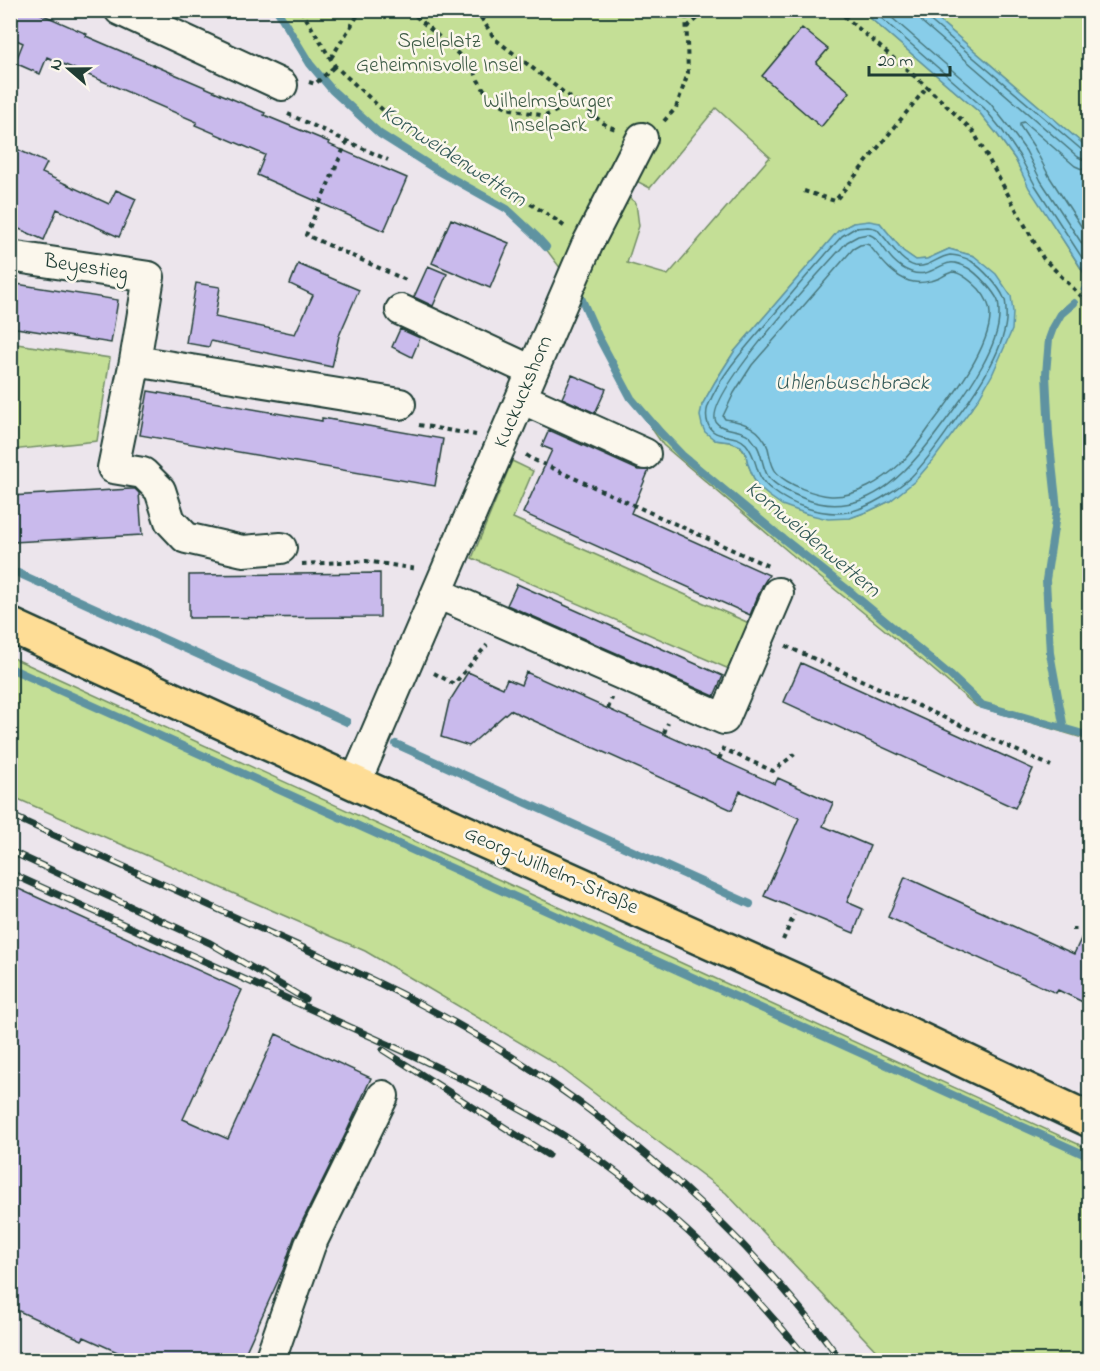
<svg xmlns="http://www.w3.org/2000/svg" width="1100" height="1371" font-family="'Indie Flower',sans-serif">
<rect width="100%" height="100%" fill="#ece5ec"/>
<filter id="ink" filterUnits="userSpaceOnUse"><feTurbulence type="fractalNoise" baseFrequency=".0167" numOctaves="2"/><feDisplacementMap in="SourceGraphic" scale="12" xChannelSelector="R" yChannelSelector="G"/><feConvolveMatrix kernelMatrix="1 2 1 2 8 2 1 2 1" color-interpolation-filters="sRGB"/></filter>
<g filter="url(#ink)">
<path fill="#c4df96" stroke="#728e65" stroke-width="1.5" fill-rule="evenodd" d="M277,11H862L979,112L997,134L1015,159L1030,188L1087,278L1082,289L1090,298L1089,740L976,706L923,661L790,553L663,445L631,398L597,333L579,293L537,237L507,209L437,170L380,134L332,90L310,64ZM716,108L770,157L668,275L627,263L639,226L636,203L627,196L631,178L650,188ZM853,223H880L903,251L916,260L927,259L949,249L974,256L890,501L869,511L850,518L807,514L782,504L757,486L748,464L746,455L740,446L730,442L715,440L702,405L715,382L734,352L838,231Z
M928,11H1089V149Z
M10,343L110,358L97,441L11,450Z
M512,461L533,471L513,518L749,623L729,669L472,558Z
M11,657L1089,1149V1360H885L726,1193L553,1062L365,951L11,796Z"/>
<path fill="#88cde9" stroke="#5e93a1" stroke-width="1.5" d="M862,11H928L1089,149V298L1081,290L1087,277L1029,188L1015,159L997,134L979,112Z
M869,221L880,223L903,251L916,260L927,259L949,249L974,256L996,274L1011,296L1013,312L1012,330L992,375L977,401L934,459L915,481L890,501L869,511L850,518L828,519L807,514L782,505L769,496L757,486L748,464L746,455L741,446L730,442L715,440L705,432L702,425L700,416L702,405L715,382L734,352L838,231L853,223Z"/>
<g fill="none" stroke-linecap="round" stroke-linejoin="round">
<path stroke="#49777c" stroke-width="1.5" d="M872,10L984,108L1002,130L1019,155L1035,185L1090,270
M883,10L990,103L1008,126L1026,151L1041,181L1090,256
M917,10L919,18L923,23L1078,157L1084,160L1090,161
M925,10L927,18L1083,151L1090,153
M1090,170L1082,169L1075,166L1024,122L1020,123V126L1034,147L1049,176L1090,240
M868,227C869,227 876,228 877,229C877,229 882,235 883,236C891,245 902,263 915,266C929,268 937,257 950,255C955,255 967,258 971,261C982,268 999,286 1004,298C1006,301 1006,307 1006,311C1009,344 977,390 958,416C943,437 929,459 911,477C895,491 869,508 848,512C823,516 792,506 772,490C753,476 759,459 746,444C736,432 714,441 708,424C706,418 706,412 708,406C719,377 745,348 765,325C790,295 816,265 842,236L855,228Z
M868,234C879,237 885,252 893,260C897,264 905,270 911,272C928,278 937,265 950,263C955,262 964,266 968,268C977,273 994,291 998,301C999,305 999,311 999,315C999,346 970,387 952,412C918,458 873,525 805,499C793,494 780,489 770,479C762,470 763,456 757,446C754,442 752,438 748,435C740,429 720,430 716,422C702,397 826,265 847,242L858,236Z
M866,244L869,245C880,258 891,275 909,281C918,284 931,282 940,278C943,276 949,273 952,272C962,272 973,283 979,289C985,296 990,305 990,314C991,346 953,396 934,421C923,436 913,452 900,464C882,481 856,497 831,496C816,495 787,485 777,473C771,467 770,456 768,448C761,428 744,422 725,419L723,416L734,393L752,365L853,249L860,245Z"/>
<path stroke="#5e93a1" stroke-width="8" d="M277,10L310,64L332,90L380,134L437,170L507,209L537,237L546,247
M579,293L599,338L631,398L660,432L682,455L781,537L853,594L950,675L982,705L1090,736
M18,573L347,722
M10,668L1090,1157
M1064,729L1050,653L1046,580L1057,509L1049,436L1046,374L1049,339L1053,328L1061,314L1074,303
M396,744L750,904"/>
</g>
<path fill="#c9baec" stroke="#1f3d34" stroke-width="1.5" d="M10,10H32L87,34L86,36L265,113L264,115L329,142L328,144L407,178L384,231L257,175L265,155L195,125L197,122L47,57L40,74L15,63L23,43L10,37Z
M802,28L828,49L816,63L850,92L821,127L762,76Z
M10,146L47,163L42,173L109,204L116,190L136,199L119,237L57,209L44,240L10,225Z
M451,219L509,243L490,288L432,263Z
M298,264L359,290L339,336L332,367L211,341L209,347L186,343L196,283L220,287L215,317L295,334L313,295L290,284Z
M428,266L447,274L433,306L414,297Z
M10,283L118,300L111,343L10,327Z
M400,329L420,338L412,357L392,347Z
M572,375L606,389L595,413L562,398Z
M148,391L322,421V418L443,439L435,486L140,435Z
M549,430L638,470H649L631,513L769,575L762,586L750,615L523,513L552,450L542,446Z
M131,489H135L139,493L142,535L13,542L10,496Z
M380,573V617L189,618V575Z
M517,584L723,676L714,696L507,605Z
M801,663L1033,769L1015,808L784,702Z
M468,672L503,688L507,679L521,685L526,672L775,784L778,778L833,803L823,826L870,846L847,902L863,909L854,933L764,896L799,818L740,791L732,810L510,710L469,746L441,737L449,702Z
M905,877L1074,954L1089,921V1005L1058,990L1056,993L888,917Z
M10,885L242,990L183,1119L228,1139L276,1034L371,1078L346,1133L294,1238L283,1270L242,1360H135L84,1337L82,1340L10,1307Z"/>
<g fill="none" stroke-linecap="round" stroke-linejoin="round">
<g stroke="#1f3d34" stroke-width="34">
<path id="minor" d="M120,10L282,85
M10,256L149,277L135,361L113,468L143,473L160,490L170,521L186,538L243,551L281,548
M401,310L532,371
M135,361L400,404
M521,398L645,454
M437,593L724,719L778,593
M355,783L587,245L642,138
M270,1360L310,1245L383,1096"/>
</g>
<g stroke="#1f3d34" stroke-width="38">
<path id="major" d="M10,625L355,783L794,980L1090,1120"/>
</g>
<path stroke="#1f3d34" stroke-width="4" stroke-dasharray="4.5 4.5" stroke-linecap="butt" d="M301,10L335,66L410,135L515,194L556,220L565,227
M409,10L473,67L478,80L490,99L511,109L545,116L576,102
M476,10L495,39L607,126L616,129
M837,10L927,87L973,131L1043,258L1090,305
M687,27L708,10
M331,58L361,10
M309,82L315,84L335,66
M288,114L388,160
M664,121L676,108L688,73L686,10
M347,141L306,235L408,281
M804,191L835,201L927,87
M419,425L476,435
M526,455L532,459L768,566
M302,564L366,561L417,569
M786,646L1051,766
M434,673L454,684L487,645
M608,709L612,698
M664,733L668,723
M721,748L773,771L795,754
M719,759L724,749
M1072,929H1090
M783,940L794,915"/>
<use href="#minor" stroke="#fbf7ec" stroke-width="30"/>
<use href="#major" stroke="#fedd96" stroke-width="33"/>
<g stroke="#1f3d34" stroke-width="7">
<path id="rail" d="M10,815C97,854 183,893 268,932C321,956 374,979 424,1006C586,1091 732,1214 841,1360
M10,851L210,943L305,999
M10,873L414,1056C458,1077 502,1098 544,1123C645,1185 735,1268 808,1360
M383,1050L548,1155"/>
</g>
<use href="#rail" stroke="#fbf7ec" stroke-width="4.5" stroke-dasharray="14" stroke-linecap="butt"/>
</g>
</g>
<g text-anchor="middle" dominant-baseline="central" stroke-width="5" stroke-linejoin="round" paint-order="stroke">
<g font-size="21" fill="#405d48" stroke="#fbf7ec">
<text x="439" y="42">Spielplatz<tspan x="439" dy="24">Geheimnisvolle Insel</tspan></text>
<text x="548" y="102">Wilhelmsburger<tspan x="548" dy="24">Inselpark</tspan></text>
</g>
<g font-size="21" fill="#1f3d34" stroke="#fbf7ec">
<text transform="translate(86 268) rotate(9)">Beyestieg</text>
<text transform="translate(524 392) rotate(-67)">Kuckuckshorn</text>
<text transform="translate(551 871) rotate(24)">Georg-Wilhelm-Straße</text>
</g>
<g font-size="22" font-style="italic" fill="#345a58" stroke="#fbf7ec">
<text transform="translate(453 157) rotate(33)">Kornweidenwettern</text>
<text x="852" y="384">Uhlenbuschbrack</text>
<text transform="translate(812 540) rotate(40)">Kornweidenwettern</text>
</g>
</g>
<rect width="1100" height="1371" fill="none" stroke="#fbf7ec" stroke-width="36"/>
<rect x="18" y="18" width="1064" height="1335" fill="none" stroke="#1f3d34" stroke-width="2" filter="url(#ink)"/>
<g transform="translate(69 69) rotate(290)" stroke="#fbf7ec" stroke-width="4.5" paint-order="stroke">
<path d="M0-4.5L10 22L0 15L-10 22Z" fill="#1f3d34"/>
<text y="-9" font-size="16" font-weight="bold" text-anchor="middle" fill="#1f3d34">N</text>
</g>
<path d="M869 66v9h81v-9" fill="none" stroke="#1f3d34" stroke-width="3"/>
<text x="878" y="66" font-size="18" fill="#1f3d34" stroke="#fbf7ec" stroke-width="4.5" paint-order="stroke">20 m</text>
</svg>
